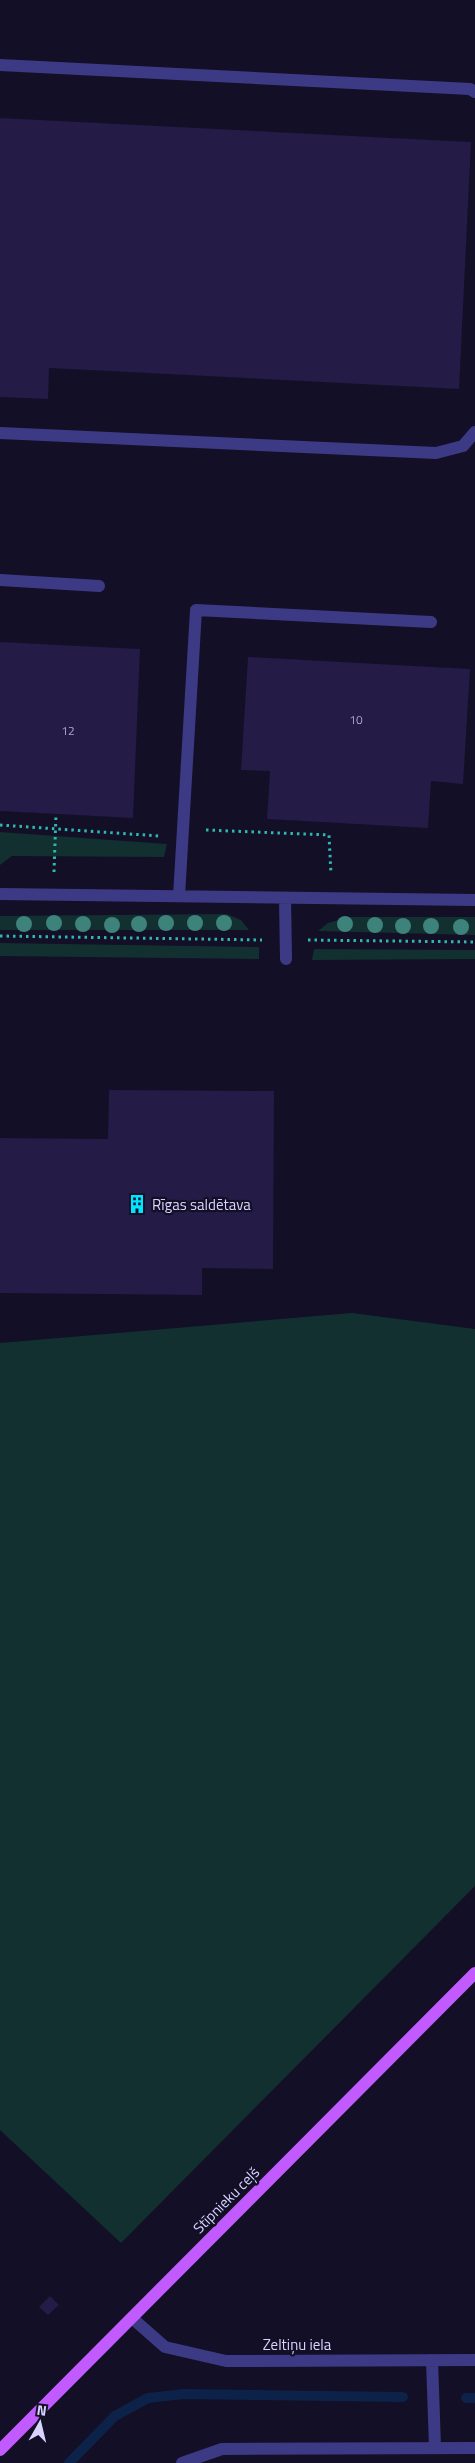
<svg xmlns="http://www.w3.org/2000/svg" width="475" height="2463" font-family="'Titillium Web',sans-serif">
<rect width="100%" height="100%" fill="#130f26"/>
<path fill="#12302f" d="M0,832L167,844L164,857L12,856L0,865Z
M227,914L241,920L249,930H0V916Z
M349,917H475V935L318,931L328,923Z
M0,943L259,947V959L0,956Z
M314,949L475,950V959L312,960Z
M352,1313L475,1329V1886L121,2243L0,2130V1343Z"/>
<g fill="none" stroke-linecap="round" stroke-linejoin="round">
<path stroke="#0c2248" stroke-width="10" d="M466,2398H475
M69,2463L115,2416L148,2398L184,2394L403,2397"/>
</g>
<path fill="#241b47" d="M0,118L471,142L459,389L49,368L48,399L0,397Z
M0,642L140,649L133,818L0,811Z
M248,657L470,669L463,784L431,781L428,828L267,819L270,771L241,770Z
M109,1090L274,1091L273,1269L202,1268V1295L0,1293V1138L108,1139Z
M50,2296L59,2305L48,2315L39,2307Z"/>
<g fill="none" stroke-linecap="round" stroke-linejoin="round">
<path stroke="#2fb8b0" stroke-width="3" stroke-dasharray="2.5 4" stroke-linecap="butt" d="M0,825L159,836
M206,830L329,835L331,874
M54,872L56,814
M0,936L262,940
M308,940L475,942"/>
<path stroke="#3d3a85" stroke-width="12" d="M0,65L470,89L475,92
M0,433L436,453L463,446L475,432
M0,580L99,586
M0,894L475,900
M179,896L196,610L431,622
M285,898L286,959
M132,2318L165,2347L226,2361L475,2360
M432,2360L435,2447
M182,2463L222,2449L475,2448"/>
<path stroke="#c25bff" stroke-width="12" d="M0,2450L475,1973"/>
</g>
<g fill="#3d827b">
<circle cx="54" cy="923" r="8"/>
<circle cx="166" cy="923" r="8"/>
<circle cx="195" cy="923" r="8"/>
<circle cx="224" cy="923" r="8"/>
<circle cx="24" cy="924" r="8"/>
<circle cx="83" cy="924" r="8"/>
<circle cx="139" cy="924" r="8"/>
<circle cx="345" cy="924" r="8"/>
<circle cx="112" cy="925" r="8"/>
<circle cx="375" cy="925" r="8"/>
<circle cx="403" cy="926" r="8"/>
<circle cx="431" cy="926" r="8"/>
<circle cx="461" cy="927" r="8"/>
</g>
<defs>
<g id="building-bare" transform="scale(1.5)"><path d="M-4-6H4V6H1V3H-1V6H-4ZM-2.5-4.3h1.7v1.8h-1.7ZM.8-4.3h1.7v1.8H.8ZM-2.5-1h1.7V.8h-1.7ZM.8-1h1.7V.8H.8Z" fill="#00e5ff" stroke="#130f26" stroke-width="2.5" paint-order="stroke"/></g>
</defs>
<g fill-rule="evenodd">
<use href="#building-bare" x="137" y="1204"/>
</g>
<g text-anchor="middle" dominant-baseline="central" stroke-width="4.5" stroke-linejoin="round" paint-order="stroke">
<g font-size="12" fill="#aca6d1">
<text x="356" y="719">10</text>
<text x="68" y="730">12</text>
</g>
<g font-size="15" fill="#d9d4ff" stroke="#130f26" text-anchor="start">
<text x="152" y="1204">Rīgas saldētava</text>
</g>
<g font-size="15" fill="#d9d4ff" stroke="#130f26">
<text transform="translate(226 2200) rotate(-45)">Stīpnieku ceļš</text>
<text x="297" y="2344">Zeltiņu iela</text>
</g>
</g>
<g transform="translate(40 2423) rotate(8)" stroke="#130f26" stroke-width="4" paint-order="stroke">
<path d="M0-4L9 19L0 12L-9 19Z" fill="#d9d4ff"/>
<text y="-8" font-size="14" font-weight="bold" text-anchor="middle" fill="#d9d4ff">N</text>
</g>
</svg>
